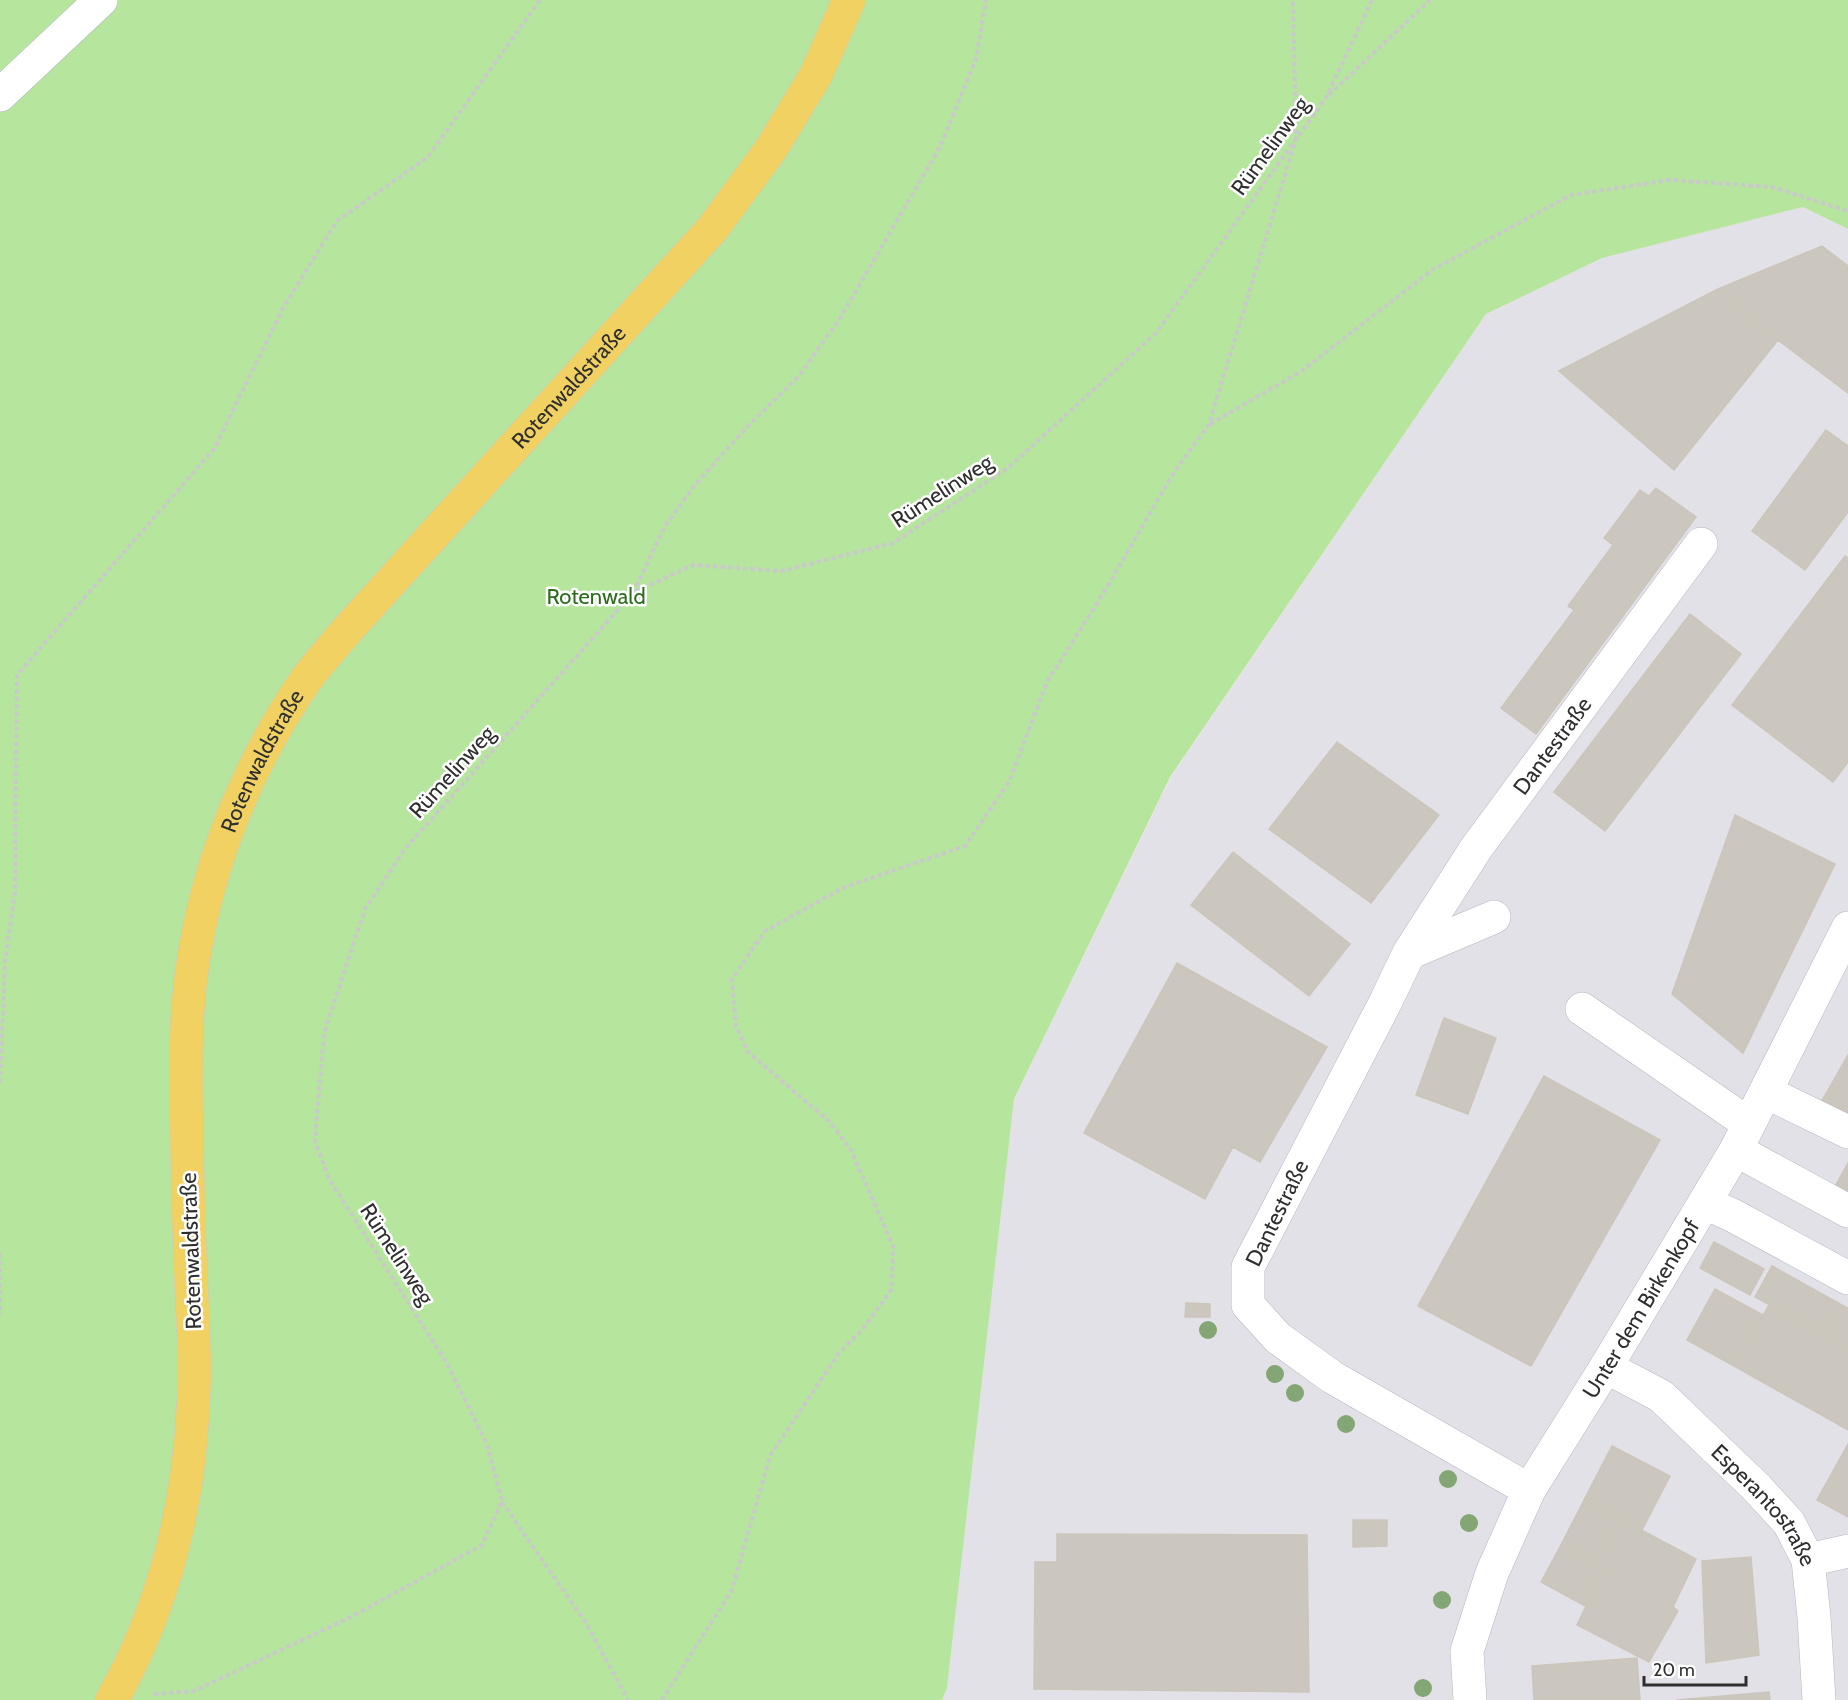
<svg xmlns="http://www.w3.org/2000/svg" width="1848" height="1700" font-family="Cabin,sans-serif">
<rect width="100%" height="100%" fill="#efe9e1"/>
<path fill="#e3e1e8" d="M1803,207L1848,229V1700H942L947,1688L1014,1099L1171,777L1486,314L1602,258Z"/>
<path fill="#b6e59e" d="M0,0H1848V229L1803,207L1602,258L1486,314L1170,777L1014,1099L947,1688L942,1700H0Z"/>
<path fill="#cbc7bf" stroke="#cbc5ba" stroke-width="1.5" d="M1822,246L1848,266V393L1778,340L1718,289Z
M1718,289L1778,340L1674,470L1559,371Z
M1826,430L1848,446V512L1805,570L1752,531Z
M1656,488L1696,517L1536,734L1501,708L1574,610L1568,606L1613,545L1604,538L1640,490L1649,496Z
M1845,556L1848,558V762L1833,782L1732,705Z
M1690,614L1741,654L1605,831L1554,792Z
M1337,742L1439,815L1371,903L1269,829Z
M1735,815L1835,864L1743,1053L1672,994Z
M1233,852L1350,944L1309,996L1191,905Z
M1177,963L1327,1047L1260,1162L1233,1147L1205,1199L1084,1133Z
M1444,1018L1496,1038L1468,1114L1416,1095Z
M1848,1055V1122L1819,1106Z
M1544,1076L1660,1140L1531,1366L1418,1306Z
M1848,1163V1198L1833,1190Z
M1714,1242L1764,1269L1750,1295L1700,1268Z
M1772,1266L1842,1305L1825,1335L1755,1297Z
M1715,1289L1763,1315L1734,1366L1687,1340Z
M1186,1303L1210,1304V1317H1185Z
M1769,1305L1848,1348V1430L1734,1366Z
M1842,1305L1848,1308V1348L1825,1335Z
M1848,1444V1517L1817,1500Z
M1612,1446L1670,1476L1642,1530L1584,1500Z
M1584,1500L1619,1518L1596,1563L1561,1545Z
M1619,1518L1696,1559L1673,1607L1678,1611L1649,1662L1577,1625L1605,1567L1596,1563Z
M1353,1520H1387V1546L1353,1547Z
M1057,1534L1307,1535L1309,1692L1034,1689L1035,1562H1057Z
M1561,1545L1605,1567L1585,1606L1541,1582Z
M1751,1557L1759,1655L1706,1663L1702,1561Z
M1637,1658L1640,1700H1534L1532,1666Z
M1769,1692L1770,1700H1676Z"/>
<g fill="none" stroke-linecap="round" stroke-linejoin="round">
<g stroke="#b4b7c1" stroke-width="34">
<g id="minor">
<path d="M0,95L101,0"/>
<path d="M1494,917L1409,953L1385,1003L1248,1267V1305L1278,1338L1332,1377L1529,1490"/>
<path id="s1" d="M1409,953L1477,847L1701,544"/>
<path d="M1582,1009L1749,1124"/>
<path d="M1766,1092L1848,1132"/>
<path d="M1736,1150L1848,1211"/>
<path d="M1705,1203L1732,1215L1848,1278"/>
<path id="s2" d="M1606,1367L1661,1396L1756,1487L1789,1523L1808,1560L1814,1617L1819,1700"/>
<path d="M1808,1560L1848,1551"/>
<path id="s3" d="M1470,1700L1467,1651L1492,1573L1529,1490L1606,1367L1736,1150L1848,928"/>
</g>
</g>
<g stroke="#c9c9c9" stroke-width="34">
<g id="major">
<path id="s4" d="M112,1700C162,1611 188,1511 193,1409C196,1366 193,1322 191,1279C189,1235 188,1192 187,1149C186,1079 183,1008 197,940C214,848 252,759 305,681C318,663 334,646 348,629L713,228L771,149L816,75L849,0"/>
</g>
</g>
<path stroke="#c9c9c9" stroke-width="4" stroke-dasharray="4.5 3" stroke-linecap="butt" d="M1329,95L1430,0
M1210,424L1302,371L1432,270L1571,195L1670,180L1772,187L1848,211
M633,593L665,526L695,485L747,427L799,376L840,318L940,147L976,59L986,0
M0,1083L5,962L15,892L17,675L214,449L283,308L337,221L428,157L540,0
M0,1253V1315
M502,1502L586,1623L628,1700
M154,1694L194,1691L353,1616L482,1545L502,1501L487,1444L445,1360L329,1179L315,1141L324,1033L365,909L404,850L633,593L693,565L782,571L893,543L1008,468L1156,333L1326,98L1372,0
M662,1700L732,1590L770,1456L839,1353L862,1330L892,1289L893,1246L851,1150L830,1122L748,1052L736,1026L732,979L765,931L845,887L965,846L1009,782L1047,682L1103,594L1171,477L1209,424L1296,139L1293,0"/>
<use href="#minor" stroke="#fff" stroke-width="33"/>
<use href="#major" stroke="#f2d163" stroke-width="33"/>
</g>
<g fill="#84a574">
<circle cx="1208" cy="1330" r="9"/>
<circle cx="1275" cy="1374" r="9"/>
<circle cx="1295" cy="1393" r="9"/>
<circle cx="1346" cy="1424" r="9"/>
<circle cx="1448" cy="1479" r="9"/>
<circle cx="1469" cy="1523" r="9"/>
<circle cx="1442" cy="1600" r="9"/>
<circle cx="1423" cy="1688" r="9"/>
</g>
<g text-anchor="middle" dominant-baseline="central" stroke-width="5" stroke-linejoin="round" paint-order="stroke">
<g font-size="22" fill="#2e2e2e" stroke="#fff">
<text transform="translate(1270 146) rotate(-54)">Rümelinweg</text>
<text stroke="none"><textPath href="#s4" startOffset="1452">Rotenwaldstraße</textPath></text>
<text transform="translate(942 491) rotate(-33)">Rümelinweg</text>
<text stroke="none"><textPath href="#s1" startOffset="252">Dantestraße</textPath></text>
<text stroke="none"><textPath href="#s4" startOffset="966">Rotenwaldstraße</textPath></text>
<text transform="translate(452 772) rotate(-48)">Rümelinweg</text>
<text transform="translate(1277 1213) rotate(-64)">Dantestraße</text>
<text transform="translate(191 1251) rotate(-92)">Rotenwaldstraße</text>
<text transform="translate(397 1254) rotate(57)">Rümelinweg</text>
<text stroke="none"><textPath href="#s3" startOffset="435">Unter dem Birkenkopf</textPath></text>
<text stroke="none"><textPath href="#s2" startOffset="213">Esperantostraße</textPath></text>
</g>
<g font-size="22" fill="#2c6e1b" stroke="#fff">
<text x="596" y="596">Rotenwald</text>
</g>
</g>
<path d="M1644 1676v9h102v-9" fill="none" stroke="#2e2e2e" stroke-width="3"/>
<text x="1653" y="1676" font-size="18" fill="#2e2e2e" stroke="#ffffff" stroke-width="4.5" paint-order="stroke">20 m</text>
</svg>
